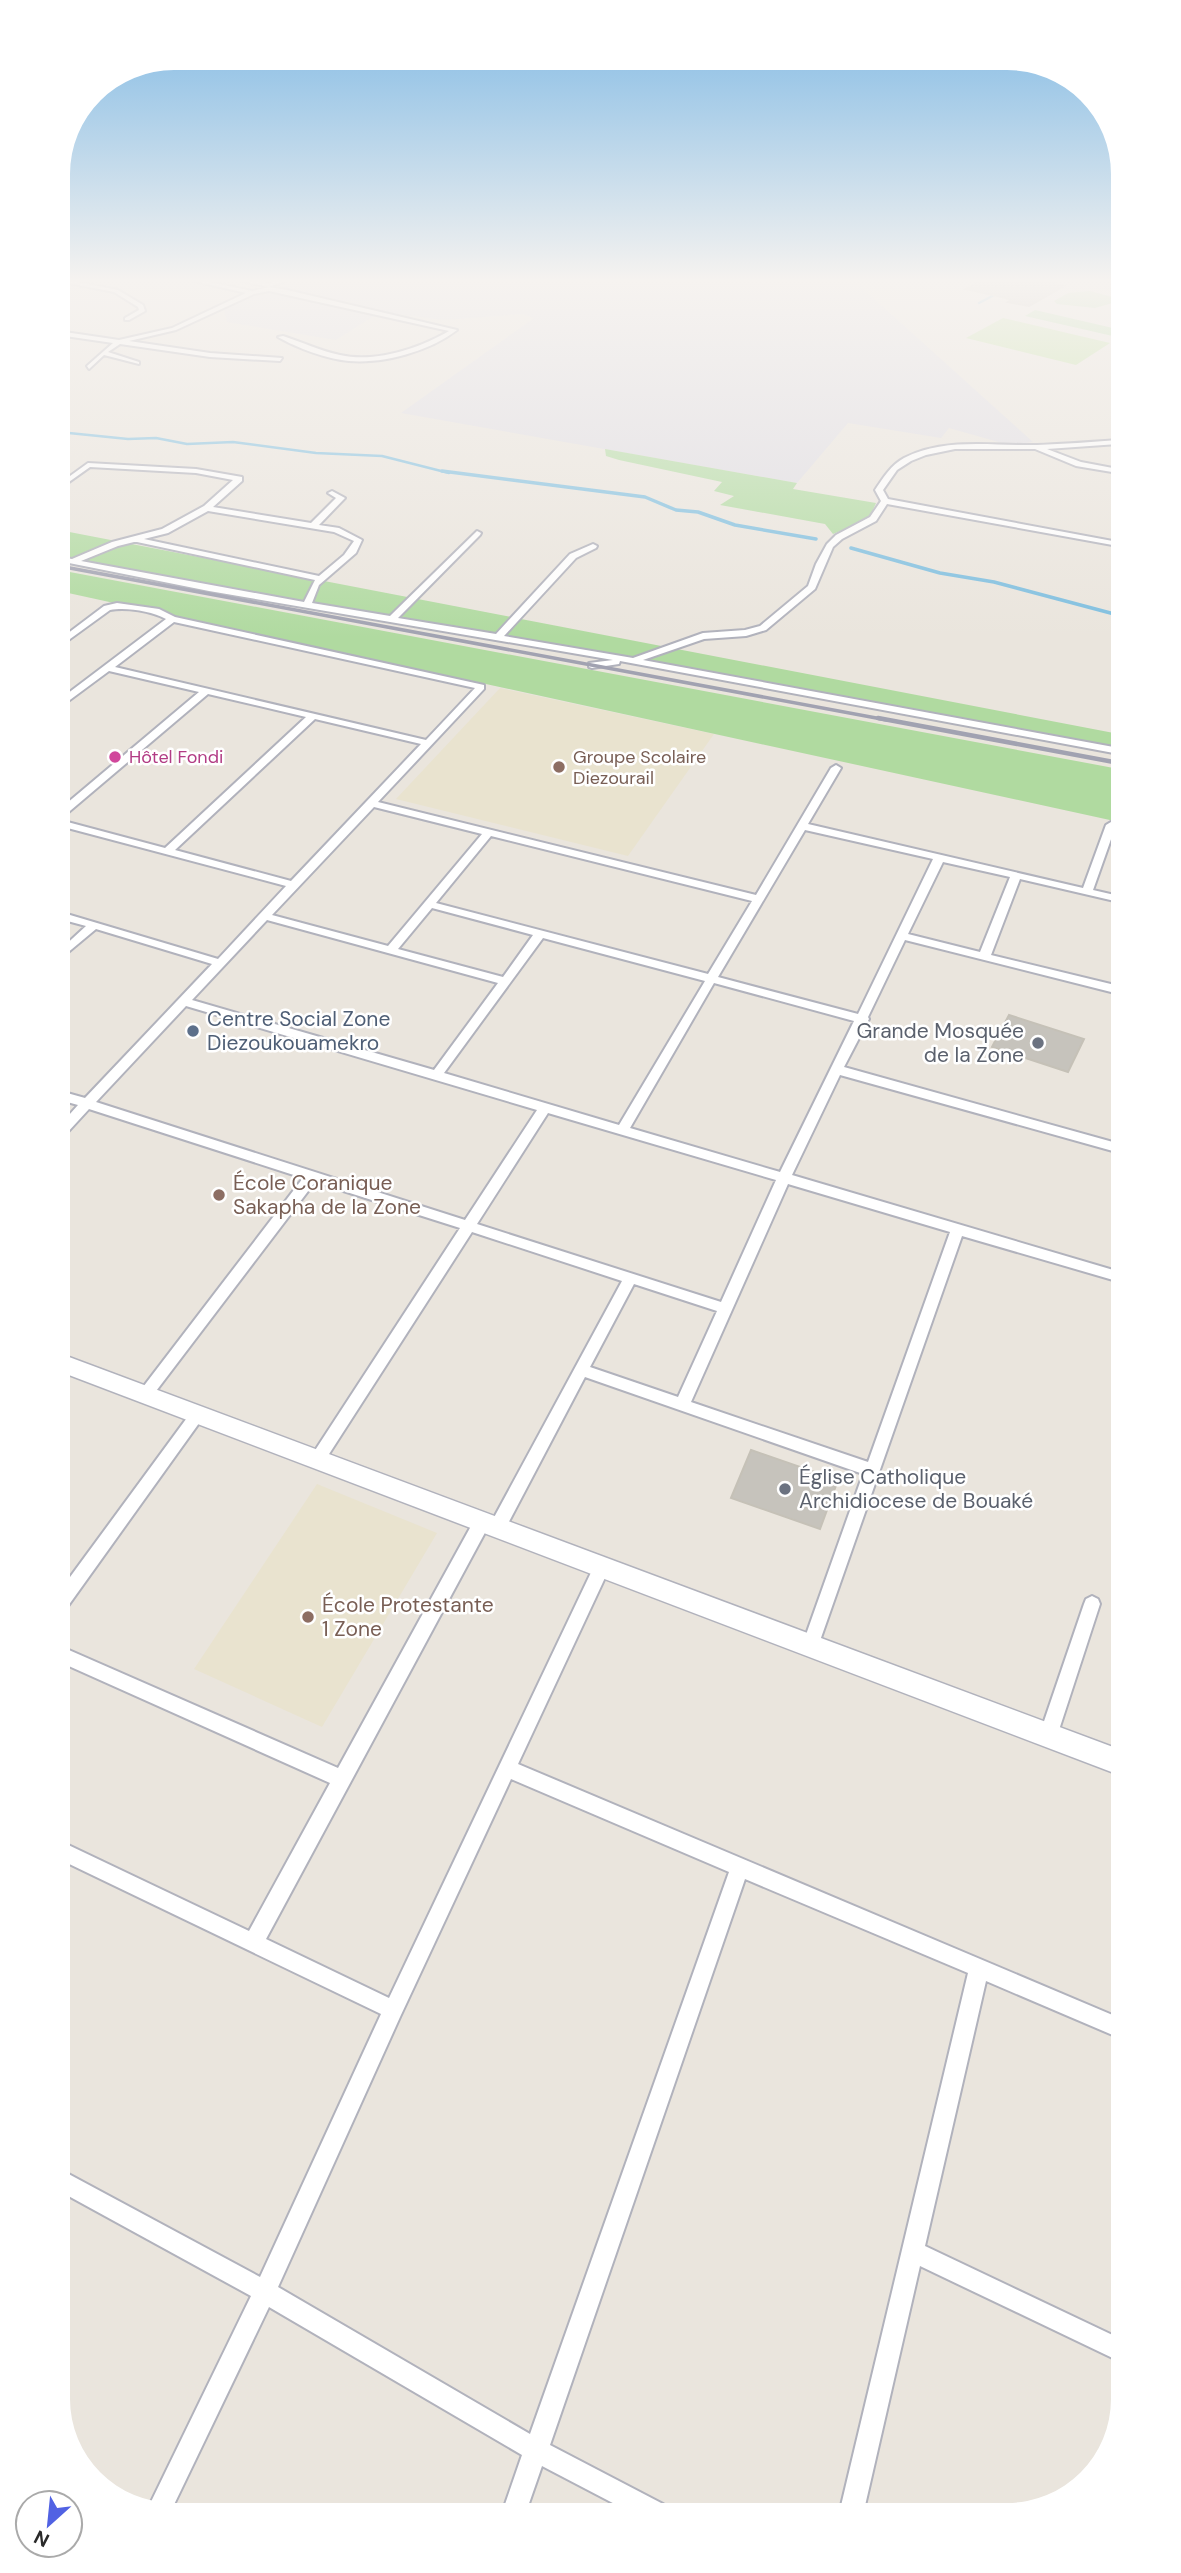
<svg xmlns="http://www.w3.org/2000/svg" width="1181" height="2573" font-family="'DM Sans',sans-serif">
<rect width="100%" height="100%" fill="#eae5dd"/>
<path fill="#dfdde3" d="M221,278H851L1033,442L1009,445L949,428L941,438L848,423L797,483L401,413L534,318L522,314L444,320L380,312L336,340L227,322L224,308L275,289Z"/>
<path fill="#e9e3cf" d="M500,688L714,734L628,856L396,799Z
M317,1484L437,1533L322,1727L194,1669Z"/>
<path fill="#b0daa0" d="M1090,291L1116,298V302L1095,308L1057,304L1054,301L1068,293Z
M1035,310L1117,329V337L1025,316Z
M605,449L797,483L793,489L876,503L869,519L833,534L825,524L720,505L734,496L714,491L722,482L619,460L606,456Z
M59,530L1119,734V754L59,557Z
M59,570L1119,769V822L59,591Z"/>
<path fill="#bfe09d" d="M1003,318L1110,343L1076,365L966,338Z"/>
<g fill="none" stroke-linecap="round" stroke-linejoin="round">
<path stroke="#7dbedf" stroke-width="2.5" d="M1064,278L1073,279
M979,303L998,293
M59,432L128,439L156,438L187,444L233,442L316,453L382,456L449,473"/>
<path stroke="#7dbedf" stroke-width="3.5" d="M442,471L645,497L676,510L698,512L735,525L816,539
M851,548L940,573L994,582L1118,615"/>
</g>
<path fill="#c6c3bc" stroke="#c5c1b7" stroke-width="2" d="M984,278H1062L1052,283L1064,286L1029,306L1008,302L1012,300L1002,297L966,289Z
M1009,1015L1084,1039L1068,1072L992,1047Z
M751,1450L838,1480L820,1529L731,1498Z"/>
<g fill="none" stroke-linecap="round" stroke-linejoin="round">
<g stroke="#b1b2bc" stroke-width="4">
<path id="street" d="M58,278L118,290L143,305L145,311L129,320H125V318L139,310L138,307L114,292L58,281Z
M181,278H191L252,291L269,287L287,290L457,330C430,351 384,364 349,361C327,359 297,348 278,337L283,336C302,342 320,351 340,355C375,363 418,349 449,331L269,291L254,294L176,330L129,341L210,353L282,358L280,361L210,357L120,344L108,352L139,362V364L104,355L89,369L87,366L113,343L58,335V331L119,340L172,328L246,293Z
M228,278L269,283L285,278H294L269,287Z
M1118,440V444L1047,449L1081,462L1118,469V473L1076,466L1035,449H955L926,455L911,461L897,470L883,490L888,499L1118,542V546L887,504L876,521L842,539L833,547L815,589L766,630L746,636L704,639L643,660L1119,748V754L620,661L619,664L592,668L589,667V663L613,660L209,591L59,561V557L72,559L112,542L162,529L204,506L233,480L196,473L90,467L59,489V484L88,463L196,469L242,477V481L213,507L311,523L336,498L328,493L332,491L345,498L319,525L339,528L362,540L356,553L319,585L312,603L390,616L477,531L481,533L480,535L398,618L496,634L570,554L593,544L597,546L596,548L576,558L504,636L633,658L703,633L745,630L760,626L808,586L816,564L827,544L836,535L870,517L881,501L875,490C883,478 891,465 904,458C944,437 993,446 1037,445C1064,444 1091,442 1118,440ZM208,511L334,532L354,541L344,555L319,576L144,539L168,533ZM134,542H137L315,580L304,602L81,561L118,546Z
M117,603L159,609L175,617L484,685V689L378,802L756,895L831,768L836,765L841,768L808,824L1083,888L1106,825L1111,822L1116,825L1093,890L1119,896V902L1020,879L991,955L1119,986V994L905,940L868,1017L869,1019L844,1067L1120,1144V1153L840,1075L792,1175L1120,1272V1282L962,1236L816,1652L810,1654L804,1652L802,1646L863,1474L585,1377L503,1533L497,1535L491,1533L489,1528L491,1523L622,1281L472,1232L322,1465L317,1466L312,1465L309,1460L312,1455L460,1228L315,1182L150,1399L145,1401L140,1399L138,1395L140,1391L303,1178L89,1109L66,1134L61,1135V1124L78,1105L60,1100V1091L85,1098L212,964L96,929L60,959V950L86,926L60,919V912L218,959L286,886L60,826V820L165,848L306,717L208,694L64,816L60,817V809L199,692L109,671L59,708V700L166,619C151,611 126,607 110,610L59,647V640L104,606ZM174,622L475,688L426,740L115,667ZM315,719L421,744L291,881L175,850ZM374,807L482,834L388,946L272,915ZM805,830L933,859L858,1014L718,977ZM491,836L752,901L708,974L436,903ZM943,862L1010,877L980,952L908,934ZM432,908L533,935L503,977L398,949ZM267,920L498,983L434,1070L192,1000ZM543,938L705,981L619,1125L444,1073ZM714,983L854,1021L780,1172L630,1128ZM186,1006L537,1110L465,1220L96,1102ZM548,1113L776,1180L721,1302L477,1224ZM788,1184L950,1232L868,1462L691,1402ZM634,1284L717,1311L678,1397L590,1367Z
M197,1409L202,1411L205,1415L202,1419L68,1606L62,1608V1588L192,1411Z
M482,1515L488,1517L490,1522L488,1527L266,1939L389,1998L596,1562L602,1560L608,1562L610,1567L518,1764L1122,2019V2039L986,1981L925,2246L1123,2340V2363L920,2266L864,2510H840L968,1973L745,1879L550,2445L663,2504L667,2512H630L542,2466L526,2512L502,2513L522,2455L269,2307L169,2515L148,2508L251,2296L63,2193V2171L260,2277L381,2014L63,1861L62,1842L249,1931L330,1783L62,1663V1647L338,1768L476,1517ZM511,1779L729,1872L530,2434L278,2287L400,2017Z
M1092,1596L1098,1599L1100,1604L1057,1736L1054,1742L1048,1745L1042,1742L1039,1736L1084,1604L1086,1599Z"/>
</g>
<g stroke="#b1b2bc" stroke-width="3">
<path id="secondary" d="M61,1354L1121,1750L1122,1776L61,1372Z"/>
</g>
<use href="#street" fill="#fff" fill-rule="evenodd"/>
<use href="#secondary" fill="#fff" fill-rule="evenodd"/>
<path stroke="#a1a2b1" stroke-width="3.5" d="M59,566L887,720"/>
<path stroke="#a1a2b1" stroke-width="4.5" d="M878,718L1119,763"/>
</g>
<linearGradient id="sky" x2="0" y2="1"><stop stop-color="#7db8e4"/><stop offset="0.44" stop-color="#f6f3f0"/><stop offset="1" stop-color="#f6f3f0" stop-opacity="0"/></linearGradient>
<rect width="1181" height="638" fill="url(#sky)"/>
<circle fill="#d1479c" stroke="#fff" stroke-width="2.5" cx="115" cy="757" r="7"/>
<g fill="#8d6e63" stroke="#fff" stroke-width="2.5">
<circle cx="559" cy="767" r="7"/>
<circle cx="219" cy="1195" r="7"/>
<circle cx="308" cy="1617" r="7"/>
</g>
<circle fill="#5c6f8a" stroke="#fff" stroke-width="2.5" cx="193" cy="1031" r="7"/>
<g fill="#6b7280" stroke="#fff" stroke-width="2.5">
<circle cx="1038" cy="1043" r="7"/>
<circle cx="785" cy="1489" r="7"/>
</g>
<g text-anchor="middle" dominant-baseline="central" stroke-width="5" stroke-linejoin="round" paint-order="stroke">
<g font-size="18" fill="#b23c85" stroke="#fff" text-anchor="start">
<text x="129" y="757">Hôtel Fondi</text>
</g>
<g font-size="18" fill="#785e54" stroke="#fff" text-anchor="start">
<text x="573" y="757">Groupe Scolaire<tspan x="573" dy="21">Diezourail</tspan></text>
</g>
<g font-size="21" fill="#4e5e75" stroke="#fff" text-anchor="start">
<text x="207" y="1019">Centre Social Zone<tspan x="207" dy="24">Diezoukouamekro</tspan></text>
</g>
<g font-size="21" fill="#5b616d" stroke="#fff" text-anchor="end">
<text x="1024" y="1031">Grande Mosquée<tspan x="1024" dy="24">de la Zone</tspan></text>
<text x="799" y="1477" text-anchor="start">Église Catholique<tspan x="799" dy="24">Archidiocese de Bouaké</tspan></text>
</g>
<g font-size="21" fill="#785e54" stroke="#fff" text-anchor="start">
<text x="233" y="1183">École Coranique<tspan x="233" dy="24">Sakapha de la Zone</tspan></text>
<text x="322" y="1605">École Protestante<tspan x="322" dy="24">1 Zone</tspan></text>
</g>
</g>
<path d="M0 0H1181V2573H0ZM174 70H1007A104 104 0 0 1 1111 174V2399A104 104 0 0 1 1007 2503H174A104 104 0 0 1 70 2399V174A104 104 0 0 1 174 70Z" fill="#fff" fill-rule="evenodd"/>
<g transform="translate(49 2524) rotate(207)"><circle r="33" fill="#ffffff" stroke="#aaaaaa" stroke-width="2"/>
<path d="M0-5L12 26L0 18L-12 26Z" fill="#5162e3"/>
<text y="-10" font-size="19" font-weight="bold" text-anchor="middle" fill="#2a2a2a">N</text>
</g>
</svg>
